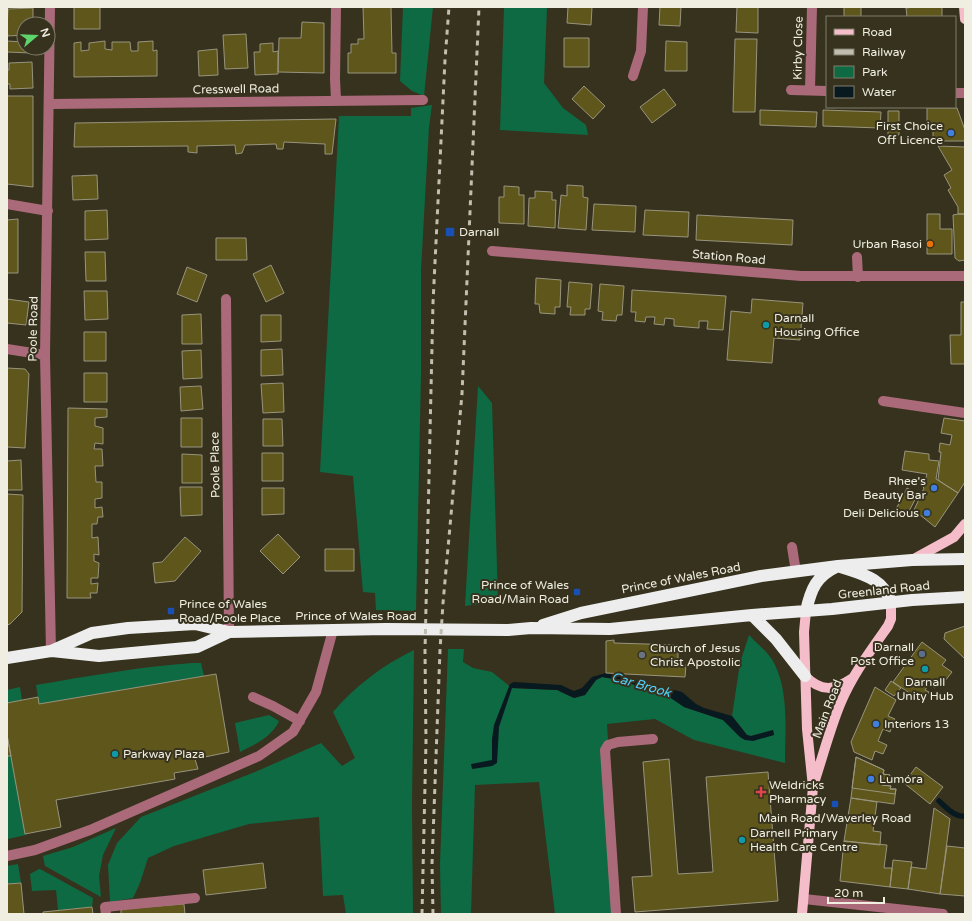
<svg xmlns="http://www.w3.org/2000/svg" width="972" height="921" font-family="'Varela Round',sans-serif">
<rect width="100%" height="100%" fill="#36321e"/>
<path fill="#0e6a43" d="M403,7H433L424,96L412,91L400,81Z
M504,7H547L544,83L563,108L586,125L588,135L500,130Z
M432,105L429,127L421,270V375L416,611L376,610L375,593L363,592L353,476L320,472L339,116H411V108Z
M478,386L492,403L498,601L465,606Z
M749,635C757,644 770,653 775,665C789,693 785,733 785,763L694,740L655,719L607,724L619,914H555L539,782L475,785L471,914H441L440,864L448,649H464L463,662L473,668L492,672L512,688L557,690L574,698L585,695L596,680L602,677L620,680L668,696L684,707L723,720L740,737L745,740L774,735L773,730L751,736L747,735L732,716L740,663Z
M414,650L412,807L413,914H346L343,895L323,896L319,817L249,824L174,846L148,858L140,883L133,898L110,902L108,865L117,843L141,817L255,772L321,743L342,766L355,758L333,712C355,686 383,665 414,650Z
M192,663H201L204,676L39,704L36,685C88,676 139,667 192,663Z
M20,687L22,700L7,703V690Z
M269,715L279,721C272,737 254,745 240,752L235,723Z
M7,756H11L26,835L8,839L7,832Z
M116,828L103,855L99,876L101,897L45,866L43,856L73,847Z
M18,864L21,883L7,884V866Z
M39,869H40L93,898L92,907L58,910L56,890L32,891L30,874Z"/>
<path fill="#091920" d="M606,673L682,692L696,704L704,708L732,716L747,735L751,736L773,730L774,735L753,741L745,740L740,737L723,720L684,707L668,696L620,680L602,677L596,680L585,695L574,698L557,690L512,688L499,727L497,763L492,766L472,769L471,764L492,760V739L494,725L510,684L514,682L561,685L574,691L582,688L592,677Z"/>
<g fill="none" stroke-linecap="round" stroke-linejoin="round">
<path stroke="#091920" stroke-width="5.5" d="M939,801C946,807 955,818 965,816"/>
</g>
<path fill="#5f561c" stroke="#98947d" d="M74,7H100V29H74Z
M363,7H391L392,53H396V73H348V53H351V44H358V39H364Z
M568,7H592L591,25L567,23Z
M660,7H681L680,26L659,25Z
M737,7H758V33L736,32Z
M844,7H861V17H844Z
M914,7H942V17H907L906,8Z
M33,8V24H24V35L8,36L7,30L8,9Z
M302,22L324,23V73L278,72L279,38H301Z
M246,34L248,68L225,69L223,35Z
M564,38H589V67H564Z
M735,39H757L755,112H733Z
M7,41L24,42V48H31V53L7,52Z
M105,41V49L112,50V42H130L131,51H138V42L153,41V51L157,50V76L74,77V43L81,42V51L89,50V43Z
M666,41L687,42V71H665Z
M273,43V52L278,51V74L255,75L254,52H260V44Z
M217,49L218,75L199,76L198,51Z
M32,62L33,88L10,89V84H7V70H9V63Z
M584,86L605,106L593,119L572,99Z
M664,89L676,105L652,123L640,107Z
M7,96H33V187L7,184Z
M927,108H957L965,130V141H933V123H927Z
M760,110L817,112L816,127L760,125Z
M823,110L881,112L880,128L823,126Z
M888,111H899V135H888Z
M336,119L332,154H325V144L284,142L283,149H277L276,144L245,145L242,153L236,154L235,145L197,146V153L188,152V146L74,147L75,123Z
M938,146L965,147V214H958V207L948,190L951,188L944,175L952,170Z
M97,175L98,199L73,200L72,176Z
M567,185L583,186V197L588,198L586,230L558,228L561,195L567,196Z
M504,186L519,187V195H524V224L499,223V197H504Z
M535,191L552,192V200H556L555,228L528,226L529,198H535Z
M594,204L636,206L635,232L592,230Z
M107,210L108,239L85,240V211Z
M645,210L689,212L688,237L643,235Z
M927,214H940V229H952V254H927Z
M958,214H965V260L959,261L955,258L953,215Z
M697,215L793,220L792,245L696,240Z
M18,219V273H7V220Z
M216,238H246L247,260H216Z
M85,252H105L106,281H86Z
M271,265L284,293L266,302L253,274Z
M187,267L207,275L197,302L177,294Z
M536,278L561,280L560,307H555V314L540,313L539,304H535Z
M569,282L592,284L590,309H585V315H570L571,307H567Z
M600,284L624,286L622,315H617L616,321L602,320L603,312L598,311Z
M632,290L726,296L723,330L707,329L708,321H699V328L674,326V319L665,318L664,325L654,324L655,317H646L645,322L635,321L636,312H631Z
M84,291H107L108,319L85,320Z
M7,299L29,302L26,325L7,323Z
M752,299L803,303L800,340L774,338L772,363L727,360L731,311L751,313Z
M961,302H965V364H951L950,335H961Z
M201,314L202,344H182V315Z
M261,315H281V341L261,342Z
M84,332H106V361H84Z
M282,349L283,375L261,376V350Z
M201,350L202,378L183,379L182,351Z
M7,368L25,369L29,374L25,448L7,447Z
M84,373H107V402H84Z
M283,383L284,412L263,413L261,384Z
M201,386L203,409L181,411L180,387Z
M68,408L107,409V417L95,418V426L103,428V444L95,443L94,449H102L103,466H95L96,482H102V498L95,499V508L102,507L103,517H98L97,524H92V538L98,537L99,555L94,554V561L99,563L98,578H91V584L98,583L97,593H90L91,598H67Z
M181,418H202V447H181Z
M944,418L965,421V482L958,493L938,480L941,452H939L940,443L950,445L952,435L941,433Z
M263,419H282L283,446H263Z
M905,451L929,454V460L939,461L936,479L958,493L935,527L914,510L924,488L922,486L925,481L927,474L902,470Z
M262,453H283V481H262Z
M182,454L202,455V483H182Z
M21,460L22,490H7V461Z
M180,487H202V515L181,516Z
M262,488H284V514L262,515Z
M907,488L918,494L907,515L896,509Z
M7,494L23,495L22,612L10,624L7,625Z
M278,534L300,557L283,574L260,551Z
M185,537L201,551L175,581L155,583L153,563L162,562Z
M325,549H354V571H325Z
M965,626V659L944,639L945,633Z
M614,640V643L678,645V665H686L685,677L606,673V641Z
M922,642L946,660L942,665L952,672L941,686L937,684L935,688L929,684L925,690L929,692L923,702L893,682Z
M216,674L229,752L195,759L198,769L174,773L175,779L56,800L61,827L25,834L7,735V703L38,697L39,704Z
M891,681L901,688L894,696L885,690Z
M875,687L896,700L888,716L895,719L890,732L883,729L878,741L887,745L883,754L875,751L872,760L854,752L851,742Z
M7,735L11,756H7Z
M856,757L884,770L883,774L890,775L889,783L882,782V785L891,786L890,789H896L894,804L851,798Z
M856,757L884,770L883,774L890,775L889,783L882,782V785L891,786L890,789H896L895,794L852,788Z
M669,759L678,874L713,872L706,777L768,772L778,901L635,912L632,877L652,876L643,762Z
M916,767L943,787L930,804L904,783Z
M851,798L877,802L873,831L881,832L880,845L844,841Z
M934,808L950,819L940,894L908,889L911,867L926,869Z
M844,841L887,845L884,868H892L890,887L840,881Z
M947,846L965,848V896L940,894Z
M893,860L912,862L908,889L890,887Z
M263,863L266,888L206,895L203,870Z
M21,883L24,914H7V884Z
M184,904L185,914H121V909Z
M92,907L93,914H43V912Z"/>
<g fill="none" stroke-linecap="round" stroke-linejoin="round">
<path stroke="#ab6a7a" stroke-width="10" d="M50,7L45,355L51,651
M633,76L641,51L643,7
M791,90L827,91
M810,90L812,7
M955,93H965
M336,100L335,79L336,7
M50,104L423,100
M7,204L48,211
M492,251L801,276H965
M857,257L858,277
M226,299L229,632
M7,349L45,355
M883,401L965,413
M792,547L796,572
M253,697L273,706L300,721
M7,856L35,850L90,830L259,756L293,732L316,692L333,630
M804,899L943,914
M106,914L105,907L195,898
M616,914L605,750L608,745L618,742L653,739"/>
<path stroke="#f4bdc9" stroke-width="10" d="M964,7L965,19
M914,559L954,537L965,524
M805,676C821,692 834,691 853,678
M814,783C823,756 830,728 841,702C853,674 871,650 888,626L891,619V602
M802,914L813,787L807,729L804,632L806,611"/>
<path stroke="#ededed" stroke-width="12" d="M806,611C811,589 816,576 838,566C861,574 882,577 891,602
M752,615L776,639L805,676
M543,625L581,613L761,576L838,566L912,560L965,559
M52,651L99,656L197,647L229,632
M7,658L51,651L92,633L128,628L195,624L229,632L386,629L508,630L531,628L610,629L752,615L832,609L912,600L965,597"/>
<path stroke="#c1beaf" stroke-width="3" stroke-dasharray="5 5" stroke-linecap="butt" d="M422,914L426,742L425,651L433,303L445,60L449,7
M433,914L432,864L440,650L443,603L462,394L479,7"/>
</g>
<g fill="#3f7fe0" stroke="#36321e" stroke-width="1.5">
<circle cx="951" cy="133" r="4"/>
<circle cx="934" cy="488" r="4"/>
<circle cx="927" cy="513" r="4"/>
<circle cx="876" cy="724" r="4"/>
<circle cx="871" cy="779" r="4"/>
</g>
<g fill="#1a4fb4" stroke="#36321e" stroke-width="1.5">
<rect x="445" y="227" width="10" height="10" rx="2"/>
<rect x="573" y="588" width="8" height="8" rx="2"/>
<rect x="167" y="607" width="8" height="8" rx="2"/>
<rect x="831" y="800" width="8" height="8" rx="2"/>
</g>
<circle fill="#e8710a" stroke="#36321e" stroke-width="1.5" cx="930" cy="244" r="4"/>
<g fill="#0f9aa8" stroke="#36321e" stroke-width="1.5">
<circle cx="766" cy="325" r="4"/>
<circle cx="925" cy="669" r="4"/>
<circle cx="115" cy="754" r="4"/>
<circle cx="742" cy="840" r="4"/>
</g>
<circle fill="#5c6f8a" stroke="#36321e" stroke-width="1.5" cx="922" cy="654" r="4"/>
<circle fill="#6b7280" stroke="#36321e" stroke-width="1.5" cx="642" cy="655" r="4"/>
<path fill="#e0444e" stroke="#36321e" stroke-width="1.5" d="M759 786h4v4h4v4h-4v4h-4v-4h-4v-4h4z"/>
<g text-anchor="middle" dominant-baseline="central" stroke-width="4" stroke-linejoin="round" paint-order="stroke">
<g font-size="12" fill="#f0eee1" stroke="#36321e">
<text transform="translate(798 48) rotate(-89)">Kirby Close</text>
<text transform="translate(236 89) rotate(-1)">Cresswell Road</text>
<text transform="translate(729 257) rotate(5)">Station Road</text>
<text transform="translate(33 329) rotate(-89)">Poole Road</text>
<text transform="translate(215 465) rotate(-91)">Poole Place</text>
<text transform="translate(681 578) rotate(-11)">Prince of Wales Road</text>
<text transform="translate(884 590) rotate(-6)">Greenland Road</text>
<text x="356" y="616">Prince of Wales Road</text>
<text transform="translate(827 709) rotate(-69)">Main Road</text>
</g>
<g font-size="12" fill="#f0eee1" stroke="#36321e" text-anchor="start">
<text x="943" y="126" text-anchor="end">First Choice<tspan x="943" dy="14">Off Licence</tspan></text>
<text x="459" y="232">Darnall</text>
<text x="922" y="244" text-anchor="end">Urban Rasoi</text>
<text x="774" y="318">Darnall<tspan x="774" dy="14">Housing Office</tspan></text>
<text x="926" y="481" text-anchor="end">Rhee's<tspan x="926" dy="14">Beauty Bar</tspan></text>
<text x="919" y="513" text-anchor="end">Deli Delicious</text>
<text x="569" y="585" text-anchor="end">Prince of Wales<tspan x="569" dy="14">Road/Main Road</tspan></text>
<text x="179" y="604">Prince of Wales<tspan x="179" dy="14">Road/Poole Place</tspan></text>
<text x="914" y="647" text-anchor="end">Darnall<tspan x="914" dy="14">Post Office</tspan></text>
<text x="650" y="648">Church of Jesus<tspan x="650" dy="14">Christ Apostolic</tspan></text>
<text x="925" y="682" text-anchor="middle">Darnall<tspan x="925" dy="14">Unity Hub</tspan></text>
<text x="884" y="724">Interiors 13</text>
<text x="123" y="754">Parkway Plaza</text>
<text x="879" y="779">Lumóra</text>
<text x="769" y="785">Weldricks<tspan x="769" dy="14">Pharmacy</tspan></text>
<text x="835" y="818" text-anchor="middle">Main Road/Waverley Road</text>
<text x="750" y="833">Darnell Primary<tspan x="750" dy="14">Health Care Centre</tspan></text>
</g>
<g font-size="13" font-style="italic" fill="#52d0fe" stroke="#36321e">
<text transform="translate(641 685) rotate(16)">Car Brook</text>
</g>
</g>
<rect width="972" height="921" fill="none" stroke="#f0eee1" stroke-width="16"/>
<rect x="826" y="16" width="130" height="92" fill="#36321e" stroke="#807d6c"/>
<rect x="834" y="29" width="20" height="6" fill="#f4bdc9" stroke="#807d6c"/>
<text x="862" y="36" font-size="12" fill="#f0eee1">Road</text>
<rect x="834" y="49" width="20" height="6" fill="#c1beaf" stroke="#807d6c"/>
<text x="862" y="56" font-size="12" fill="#f0eee1">Railway</text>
<rect x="834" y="66" width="20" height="12" fill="#0e6a43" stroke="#807d6c"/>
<text x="862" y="76" font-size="12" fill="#f0eee1">Park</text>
<rect x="834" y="86" width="20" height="12" fill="#091920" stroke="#807d6c"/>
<text x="862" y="96" font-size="12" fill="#f0eee1">Water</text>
<g transform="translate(36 36) rotate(71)"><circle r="19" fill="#36321e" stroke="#807d6c"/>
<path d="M0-3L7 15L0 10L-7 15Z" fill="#5ed56c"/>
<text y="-6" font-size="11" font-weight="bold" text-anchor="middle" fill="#f0eee1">N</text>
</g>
<path d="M828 897v6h56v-6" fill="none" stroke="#f0eee1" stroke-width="2"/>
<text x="834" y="897" font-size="12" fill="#f0eee1" stroke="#36321e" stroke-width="3" paint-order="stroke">20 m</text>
</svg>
